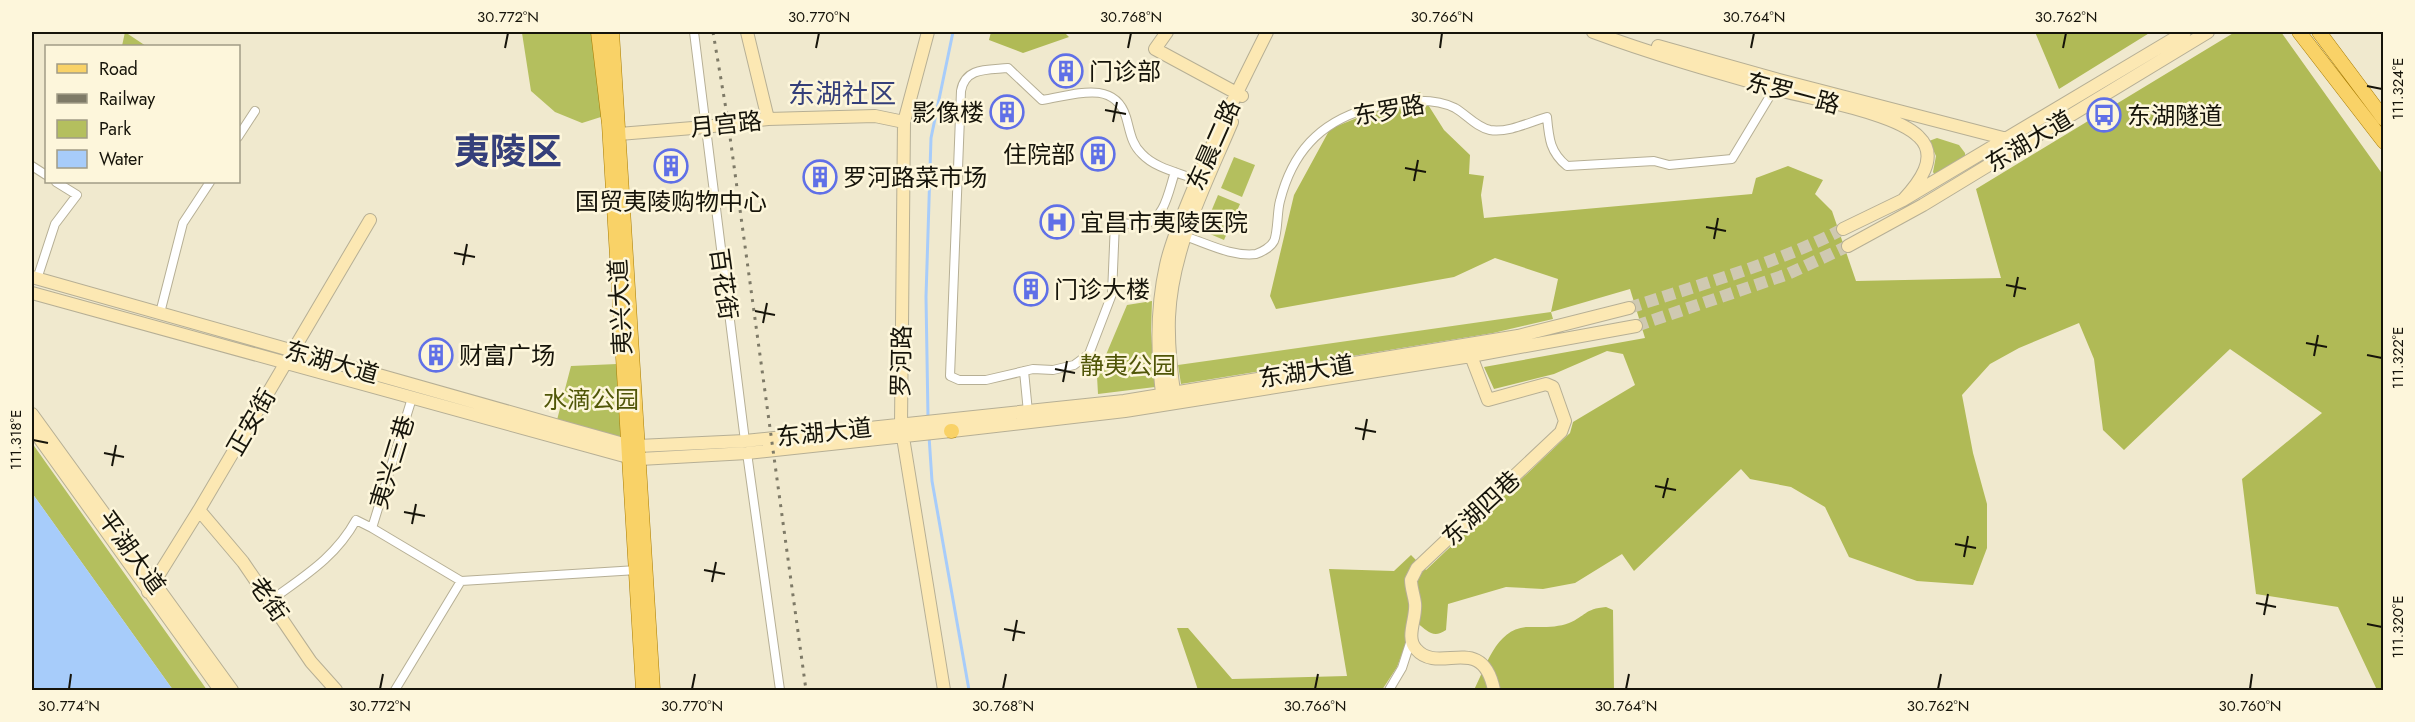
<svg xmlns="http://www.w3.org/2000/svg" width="2415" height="722" font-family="Jost,'Noto Sans SC',sans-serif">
<rect width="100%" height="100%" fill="#f0e9ce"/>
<path fill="#b4bf5e" d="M125,32L146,46H122Z
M525,32H592L604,116L582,123L555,112L531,91L522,33Z
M1937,138L1959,145L1965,153V157L1936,177L1933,172L1936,156L1929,141Z
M1234,157L1255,165L1242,197L1221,188Z
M1218,195L1240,204L1224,240L1203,231Z
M1152,301L1151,331L1155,387L1098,394L1097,376L1127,305Z
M1551,312L1553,319L1493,333L1181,384L1178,365Z
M617,364L621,439L557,420L571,366Z
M32,443L207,690H173L32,493Z"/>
<path fill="#b0ba56" d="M991,32H1064L1069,37L1023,53L989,40Z
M2035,32H2151L2059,89Z
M2235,32H2281L2383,175V690H2377L2338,607L2256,594L2242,479L2322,413L2230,349L2124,450L2103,430L2094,359L2079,323L2019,348L1990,364L1962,395L1973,453L1987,504V548L1973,585L1917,581L1849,557L1825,507L1791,487L1750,479L1741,469L1634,571L1622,554L1575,583L1543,589L1506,587L1448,604L1446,630C1433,639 1428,631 1417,623L1407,640L1397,667L1382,690H1198L1177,628H1188L1232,679L1347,676L1329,569L1394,571L1411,555L1426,570L1570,433L1573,422L1635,385L1623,354L1607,351L1554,374L1494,389L1484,367L1645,338L1630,289L1551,312L1558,279L1495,258L1454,277L1276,309L1270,296L1294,195L1330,129L1420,92L1444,130L1470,155L1469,174L1484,176L1481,195L1484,218L1752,194L1756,178L1788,166L1823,180L1815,194L1832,211L1856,281L2001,278L1976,189Z
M1606,607L1613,610L1614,690H1474C1486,667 1496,628 1528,627C1541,627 1556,628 1569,623C1586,616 1584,609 1606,607Z"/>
<path fill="#a7ccfa" d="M32,493L173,690H32Z"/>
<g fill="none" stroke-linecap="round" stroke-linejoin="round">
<path stroke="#a7ccfa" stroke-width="3" d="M928,417L926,297L931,138L953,32
M929,436L932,481L969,690"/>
<path stroke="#cfc9b1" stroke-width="12" stroke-dasharray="12 6" stroke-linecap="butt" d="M1629,308C1701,284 1776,264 1843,229
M1636,326L1788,274L1848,246"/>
<g stroke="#b6af95" stroke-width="10">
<path id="street" d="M694,32L745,441
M238,137L255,111
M32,166L46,175
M1175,172C1169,189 1165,220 1144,224C1135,225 1124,223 1115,222L1112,294L1089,354L1074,365L1053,370L1033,369L986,380H959L950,376L961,91C965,67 988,70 1008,68L1042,100C1071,96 1114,78 1126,117C1130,130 1131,144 1142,154C1156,169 1181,173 1200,181
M1181,235C1205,242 1230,257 1256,254C1262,252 1271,247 1274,241C1278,232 1277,211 1280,201C1292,153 1319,123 1366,109C1392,102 1430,95 1455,108C1467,115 1476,127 1490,130C1508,133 1530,122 1547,117C1549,139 1550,152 1567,166L1654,161L1669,165L1732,159L1776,86
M37,279L55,224L77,195L56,182
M160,313L183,223L210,182
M1024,371L1028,412
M412,398L372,528L461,581
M747,453L780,690
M270,601C304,576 335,558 356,520L372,528
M395,690L461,581L637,570
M1389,690L1402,668L1411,640"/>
</g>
<g stroke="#b6af95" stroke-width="14">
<path id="secondary" d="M747,32L768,119
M928,32L904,122L901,425L944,690
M1167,32L1155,49L1242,96
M1593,32C1652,54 1712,71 1772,88C1809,99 1895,112 1919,137C1940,157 1918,184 1903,200
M1658,46L1779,80L2007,139
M619,134L705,127L768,119L875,116L904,122
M1843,229L1903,200L2185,32
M1848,246L1923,205L2208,32
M32,277L559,426L627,445L638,446L745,441L1124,401L1518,336L1629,308
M32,293L628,457L640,459L747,453L951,431
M1471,356L1488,400L1546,384L1553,387L1565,421L1561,432L1417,568L1411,580C1411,588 1414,595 1415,603C1417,618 1405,637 1416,649C1439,676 1482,631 1494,690
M1175,399C1171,372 1168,344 1169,317C1172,248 1206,184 1232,122
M1163,401C1157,357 1156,309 1166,265C1171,242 1181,219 1190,197C1213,140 1240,86 1267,32
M32,414L232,690
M32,428L220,690
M952,431L1125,411L1471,356L1636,326
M199,510L243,562L311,662L336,690
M148,592L199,510L370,220"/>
</g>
<g stroke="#a77c04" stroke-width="15">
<path id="primary" d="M598,32L609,124L643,690
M612,32L653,690
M2299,32L2384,142
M2319,32L2384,119
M951,431H952"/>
</g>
<use href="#street" stroke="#fff" stroke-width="8"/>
<use href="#secondary" stroke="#fce8b3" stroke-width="12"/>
<use href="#primary" stroke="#f9d267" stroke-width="14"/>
<path stroke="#7e7a67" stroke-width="3" stroke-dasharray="3 6" stroke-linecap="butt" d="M713,32L727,115L806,690"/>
</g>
<path fill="none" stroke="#16140a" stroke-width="2" d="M505,48L508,33M816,48L819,33M1128,48L1131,33M1440,48L1442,33M1751,48L1754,33M2063,48L2066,33M2367,86L2382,89M1105,110L1126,114M1113,122L1117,102M1405,168L1426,172M1414,181L1418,160M1706,227L1726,231M1714,239L1718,218M454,253L475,257M463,265L467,244M2006,285L2026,289M2014,297L2018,277M755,311L775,315M763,323L767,303M2306,343L2327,347M2367,355L2382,358M2314,356L2318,335M1055,369L1075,373M1063,382L1067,361M1355,428L1376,432M33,440L48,443M1363,440L1367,419M104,453L124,457M112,466L116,445M1655,486L1676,490M1663,498L1668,478M404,512L425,516M412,524L416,504M1955,544L1976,548M1964,557L1968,536M704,570L725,574M712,582L716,562M2256,603L2276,607M2264,615L2268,594M2367,624L2382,627M1004,629L1025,633M1013,641L1017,620M69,689L71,674M380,689L383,674M692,689L695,674M1003,689L1006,674M1315,689L1318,674M1626,689L1629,674M1938,689L1941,674M2250,689L2252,674"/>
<defs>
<g id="building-ring" transform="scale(1.725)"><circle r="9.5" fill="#fdf6db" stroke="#6070e7" stroke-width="1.5"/><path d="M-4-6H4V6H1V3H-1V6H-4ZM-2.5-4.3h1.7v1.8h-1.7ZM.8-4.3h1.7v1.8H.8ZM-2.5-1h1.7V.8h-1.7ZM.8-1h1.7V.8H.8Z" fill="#6070e7"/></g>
<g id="bus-ring" transform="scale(1.725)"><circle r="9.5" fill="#fdf6db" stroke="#6070e7" stroke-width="1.5"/><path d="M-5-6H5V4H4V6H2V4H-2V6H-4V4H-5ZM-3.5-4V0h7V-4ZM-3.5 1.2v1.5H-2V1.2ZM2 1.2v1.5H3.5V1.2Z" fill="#6070e7"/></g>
<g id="hospital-ring" transform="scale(1.725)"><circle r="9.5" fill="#fdf6db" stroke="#6070e7" stroke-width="1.5"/><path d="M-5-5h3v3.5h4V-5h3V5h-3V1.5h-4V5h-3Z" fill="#6070e7"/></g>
</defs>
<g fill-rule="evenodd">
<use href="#building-ring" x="1066" y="71"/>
<use href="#building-ring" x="1007" y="112"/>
<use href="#bus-ring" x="2104" y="115"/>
<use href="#building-ring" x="1098" y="154"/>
<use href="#building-ring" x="671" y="166"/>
<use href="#building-ring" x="820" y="177"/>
<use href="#hospital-ring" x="1057" y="222"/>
<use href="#building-ring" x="1031" y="289"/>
<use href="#building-ring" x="436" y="355"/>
</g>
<g text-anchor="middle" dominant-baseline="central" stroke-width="5" stroke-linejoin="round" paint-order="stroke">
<g font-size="24" fill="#16140a" stroke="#fdf6db" text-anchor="start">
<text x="1089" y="71">门诊部</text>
<text x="984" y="112" text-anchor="end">影像楼</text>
<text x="2127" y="115">东湖隧道</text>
<text x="1075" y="154" text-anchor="end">住院部</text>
<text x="843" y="177">罗河路菜市场</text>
<text x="671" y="201" text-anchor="middle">国贸夷陵购物中心</text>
<text x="1080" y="222">宜昌市夷陵医院</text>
<text x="1054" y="289">门诊大楼</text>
<text x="459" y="355">财富广场</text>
</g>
<g font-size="24" fill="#16140a" stroke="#fdf6db">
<text transform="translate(1793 93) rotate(15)">东罗一路</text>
<text transform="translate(1389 110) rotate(-10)">东罗路</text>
<text transform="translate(726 124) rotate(-6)">月宫路</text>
<text transform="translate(2029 141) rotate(-31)">东湖大道</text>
<text transform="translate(1213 145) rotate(-66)">东晨二路</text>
<text transform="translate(724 284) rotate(82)">百花街</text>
<text transform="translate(620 307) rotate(-93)">夷兴大道</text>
<text transform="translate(901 361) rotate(-89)">罗河路</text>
<text transform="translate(332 362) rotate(16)">东湖大道</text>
<text transform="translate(1306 371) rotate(-9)">东湖大道</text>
<text transform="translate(251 422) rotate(-60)">正安街</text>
<text transform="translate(824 432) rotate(-6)">东湖大道</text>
<text transform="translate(392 462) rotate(-73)">夷兴三巷</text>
<text transform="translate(1481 508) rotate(-43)">东湖四巷</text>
<text transform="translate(132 552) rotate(54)">平湖大道</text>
<text transform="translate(269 599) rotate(55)">老街</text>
</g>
<g font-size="24" fill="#505608" stroke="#fdf6db">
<text x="1128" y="365">静夷公园</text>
<text x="591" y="399">水滴公园</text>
</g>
<g font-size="27" fill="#353f7a" stroke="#fdf6db">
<text x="842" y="93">东湖社区</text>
</g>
<g font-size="36" font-weight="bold" fill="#353f7a" stroke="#fdf6db">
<text x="508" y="151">夷陵区</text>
</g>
</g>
<rect width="2415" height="722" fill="none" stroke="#fdf6db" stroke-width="66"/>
<rect x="45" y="45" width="195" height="138" fill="#fdf6db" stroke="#a19c87" stroke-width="1.5"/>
<rect x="57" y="64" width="30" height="9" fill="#f9d267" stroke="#a19c87" stroke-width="1.5"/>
<text x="99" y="75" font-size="18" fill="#16140a">Road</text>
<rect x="57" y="94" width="30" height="9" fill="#7e7a67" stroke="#a19c87" stroke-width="1.5"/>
<text x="99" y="105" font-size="18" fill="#16140a">Railway</text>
<rect x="57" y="120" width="30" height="18" fill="#b4bf5e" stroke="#a19c87" stroke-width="1.5"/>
<text x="99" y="135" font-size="18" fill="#16140a">Park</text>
<rect x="57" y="150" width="30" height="18" fill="#a7ccfa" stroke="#a19c87" stroke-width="1.5"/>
<text x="99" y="165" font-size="18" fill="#16140a">Water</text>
<rect x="33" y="33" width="2349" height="656" fill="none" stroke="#16140a" stroke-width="2"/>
<g font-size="15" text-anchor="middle" fill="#16140a">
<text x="508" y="22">30.772°N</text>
<text x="819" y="22">30.770°N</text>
<text x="1131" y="22">30.768°N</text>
<text x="1442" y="22">30.766°N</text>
<text x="1754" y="22">30.764°N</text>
<text x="2066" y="22">30.762°N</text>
<text transform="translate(2398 89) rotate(-90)" y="5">111.324°E</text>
<text transform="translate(2398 358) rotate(-90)" y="5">111.322°E</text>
<text transform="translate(16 440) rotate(-90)" y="5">111.318°E</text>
<text transform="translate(2398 627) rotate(-90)" y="5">111.320°E</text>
<text x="69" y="711">30.774°N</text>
<text x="380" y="711">30.772°N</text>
<text x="692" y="711">30.770°N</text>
<text x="1003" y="711">30.768°N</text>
<text x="1315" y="711">30.766°N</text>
<text x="1626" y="711">30.764°N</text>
<text x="1938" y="711">30.762°N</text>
<text x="2250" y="711">30.760°N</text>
</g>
</svg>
